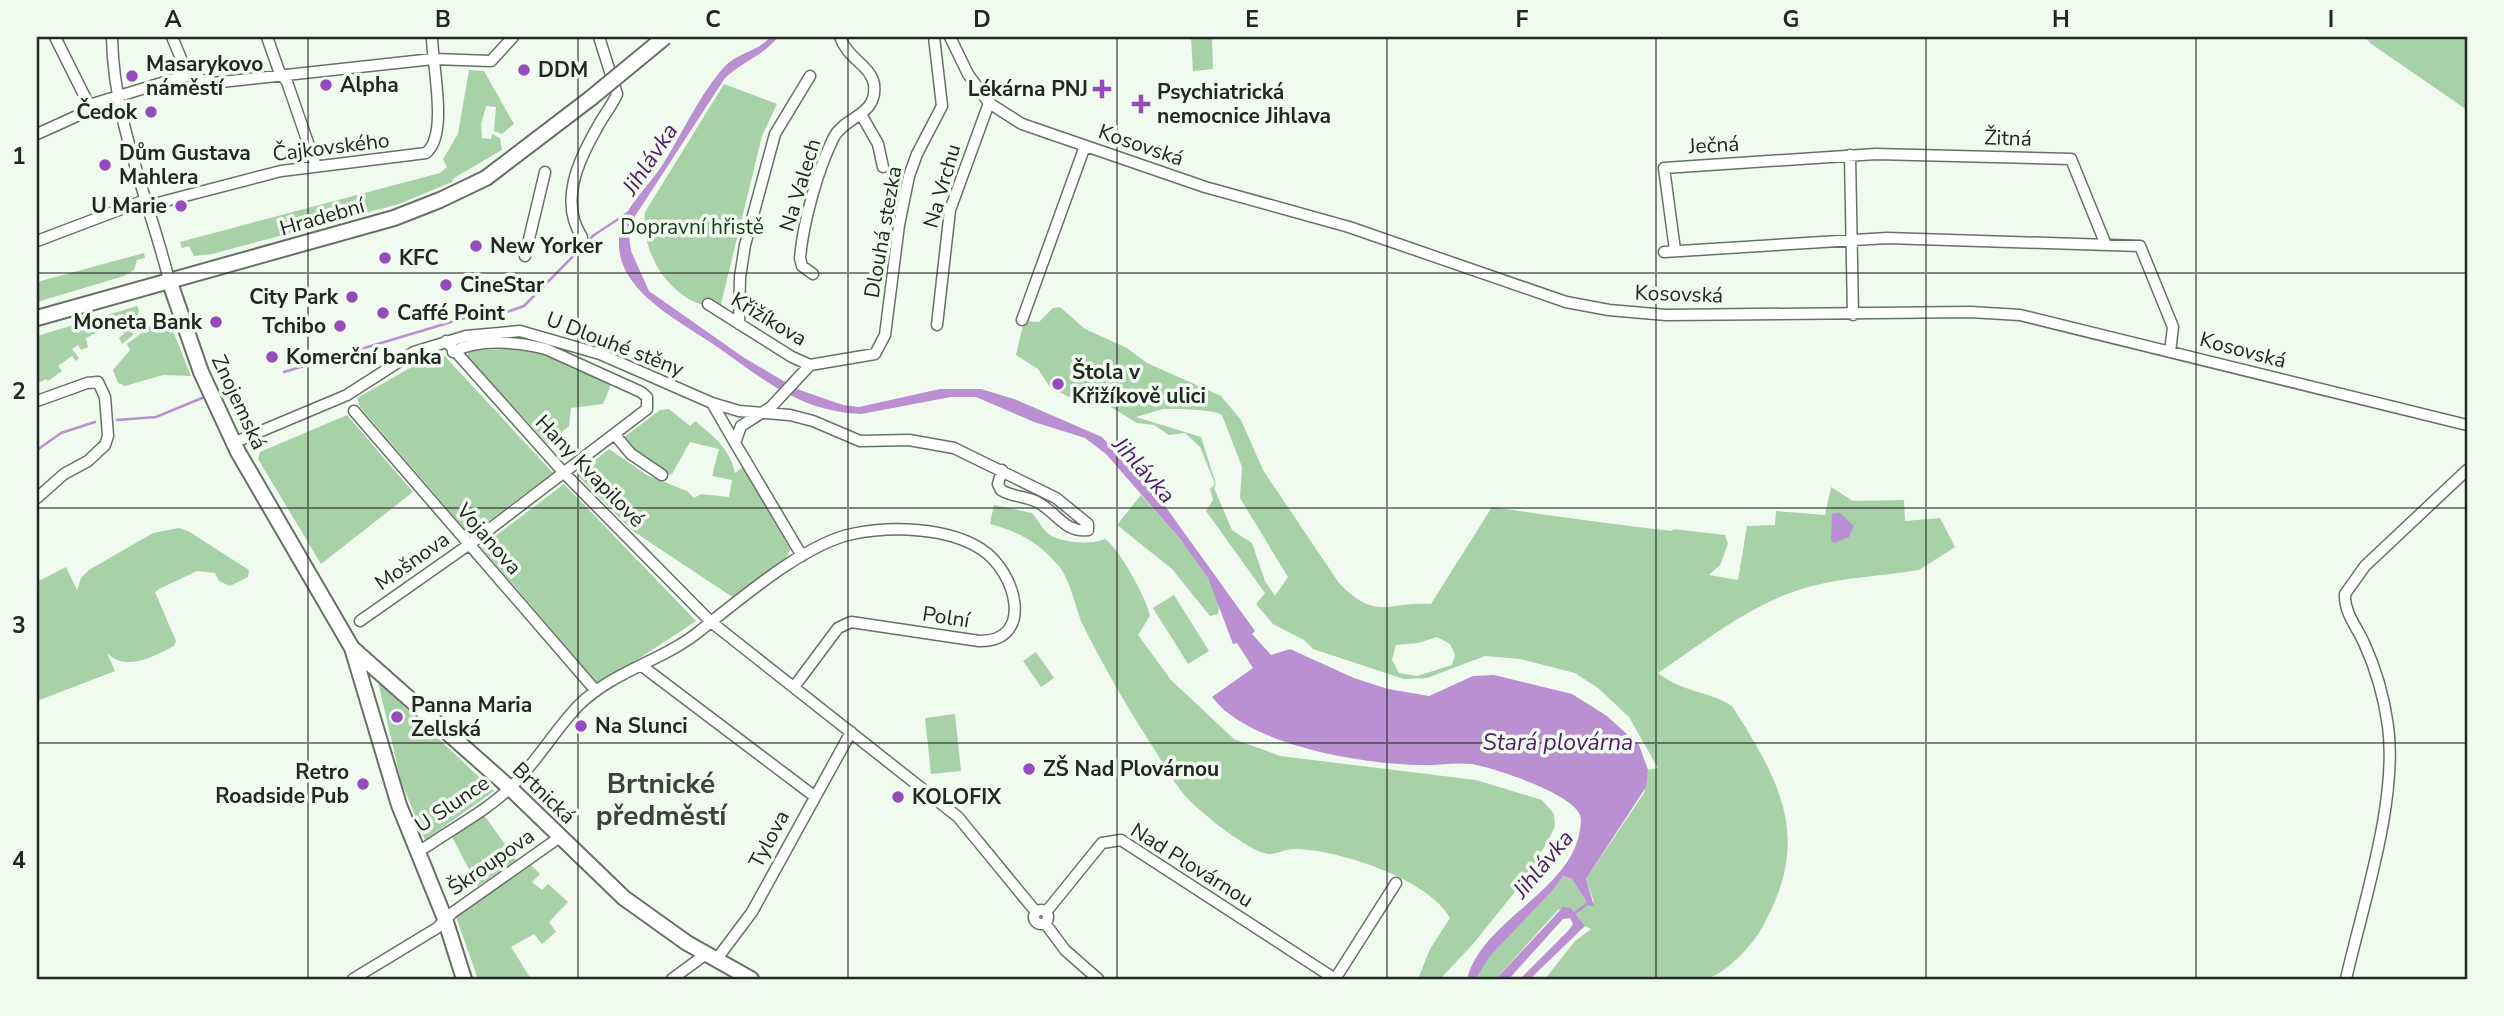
<svg xmlns="http://www.w3.org/2000/svg" width="2504" height="1016" font-family="'Nunito Sans',sans-serif">
<rect width="100%" height="100%" fill="#f0faef"/>
<path fill="#a8d1a8" fill-rule="evenodd" d="M1191,37H1212L1213,69L1193,71Z
M2365,37H2467V110L2370,43Z
M469,70L484,71L514,124L502,134L494,131L496,107L486,106L481,124L482,138L491,139L492,134L500,138L502,150L454,178L452,182L399,204L212,254L194,256L189,246L182,248L180,242L440,173L447,167L443,159L458,134Z
M724,84L777,104L762,136L720,308C673,306 640,255 645,212Z
M144,253L145,258L137,260L134,270L124,276L37,302V282Z
M137,306L139,310L133,335L122,344L119,338L124,334L119,326L114,330L105,317L103,320L111,331L105,328L86,338L88,347L81,350L78,345L72,349L79,358L76,361L72,356L58,366L62,371L48,381L46,379L37,384V336Z
M1060,307L1085,329L1127,348L1147,363L1221,396L1241,420L1263,470L1339,583C1377,622 1386,601 1431,604L1492,507C1553,516 1614,524 1672,531L1673,529L1725,535L1728,544L1720,565L1709,575L1738,580L1747,526L1775,525L1776,511L1825,515L1831,487L1853,501L1904,500L1905,521L1940,518L1955,547L1919,570C1884,576 1847,577 1812,586C1754,601 1707,640 1658,673C1684,693 1709,691 1732,706C1784,787 1812,842 1760,931C1751,947 1723,976 1705,979C1690,982 1672,979 1657,979C1620,979 1583,979 1545,979L1575,941L1591,929L1585,926L1571,908L1558,910L1496,979H1476L1489,956L1553,890L1563,876L1572,879L1589,906L1594,902L1586,879L1644,793L1648,770L1658,768L1629,717L1598,688L1575,673L1520,659L1485,656L1427,678L1404,679L1313,649L1304,640L1273,624L1256,604L1265,593L1206,511L1213,500L1210,489L1215,484L1200,447L1185,433L1169,435L1154,425L1137,423L1109,406L1069,397L1050,387L1038,369L1016,355L1024,321L1039,322L1053,308ZM1163,409C1176,409 1214,409 1222,415L1242,467L1240,498L1288,577L1275,596L1265,581L1252,543L1232,530L1214,488L1216,484L1201,437L1136,417ZM1437,637L1450,644L1455,655L1452,665L1417,676L1399,673L1392,660L1396,645L1418,643Z
M169,321L191,376L163,375L125,386L118,383L113,370L130,350L127,344L152,325Z
M506,349L544,353L612,382L603,404L571,408L569,426L548,444L467,356L469,351Z
M440,351L553,473L470,535L360,407L357,398Z
M669,409L690,426L695,421C713,436 730,448 735,473L743,467L790,549L786,560L734,598L633,531L577,475L609,449L647,475L687,491L694,498L701,494L729,497L732,480L712,476L719,449L690,442L672,474L661,476L619,441L660,410Z
M347,415L413,492L321,564L258,459L260,452Z
M564,484L696,621L599,685L481,547Z
M1141,495C1161,518 1226,583 1218,614L1210,616L1172,569L1117,525Z
M994,505L1032,513C1038,519 1043,531 1050,535C1063,543 1091,545 1105,539C1119,548 1147,599 1150,616L1138,635L1171,680L1234,739L1280,756L1476,780L1542,800L1554,814L1555,826L1548,841L1522,883L1473,944L1440,979H1418L1430,949L1450,918C1429,879 1337,849 1294,849C1285,849 1276,855 1268,854C1248,851 1204,815 1189,800C1175,785 1167,770 1156,752C1129,710 1104,668 1082,623C1074,604 1071,580 1057,564C1039,543 1017,531 990,524Z
M179,528L188,531L249,570L248,577L230,586L219,581L215,573L197,571L159,589L155,592L176,641L174,646C153,657 125,672 107,653L115,671L37,701V582L66,567L77,590L81,578L89,570L153,533Z
M1174,595L1209,651L1188,664L1153,608Z
M1036,652L1054,678L1041,687L1023,661Z
M378,682L494,791L425,840L401,781Z
M955,714L961,771L931,774L925,718Z
M484,815L516,860L478,886L452,837Z
M531,865L540,874L532,882L542,890L548,884L568,902L549,922L556,932L542,944L534,934L511,947L531,979H478L456,917Z"/>
<path fill="#ba90d3" d="M770,37H778C764,55 742,62 725,78L628,227L631,251L649,291L743,357L797,389L843,405L859,407L940,389H981L1014,399L1102,437L1165,506L1255,631L1252,634L1271,655L1290,649L1354,678L1388,689L1429,696L1473,676L1494,675L1572,694L1607,716L1639,745L1648,770L1646,787L1586,879L1594,906H1589L1572,879L1563,876L1553,890L1489,957L1476,979H1467C1482,921 1566,893 1579,835C1580,830 1582,820 1580,815C1572,793 1494,768 1472,764C1455,762 1436,766 1419,765C1361,764 1248,745 1212,697L1253,668L1237,643L1233,644L1208,578L1181,540L1106,454L1085,438L1034,422L976,397H951L861,414C796,411 760,376 710,342C668,314 596,278 626,215C633,200 653,180 663,164C684,131 700,93 726,65C739,52 759,51 770,37Z
M1840,513L1854,526L1849,537L1834,543L1831,540L1832,514Z
M1563,907L1571,908L1585,926L1530,979H1520L1569,930L1573,924L1570,918L1563,919L1509,979H1496Z"/>
<g fill="none" stroke-linecap="round" stroke-linejoin="round">
<path stroke="#ba90d3" stroke-width="2.5" d="M284,372L468,317H493L524,306L594,235L629,212
M217,392L227,389
M117,420L156,417L207,396
M37,450L61,433L95,422
M1575,913L1587,904"/>
<g stroke="#687167" stroke-width="13">
<path id="minor" d="M55,37L89,105L188,75
M112,37C113,120 149,200 169,280
M172,37L188,75
M267,37L279,71L287,82L316,166
M950,37L968,74L989,103L1022,124L1205,187L1349,227L1566,302L1609,310L1666,315L1970,312L2020,315L2467,425
M188,75L212,83L433,59L491,61L513,37
M862,116L878,144L883,167
M37,134L79,115L89,105
M1850,155L1853,315
M582,237C559,202 578,161 597,128C603,116 612,106 617,94L599,37
M37,241L140,202L154,204L281,171L426,153C449,135 432,64 432,37
M1675,250L1664,168L1876,154L2071,159L2106,245
M1664,252L1887,238L2140,246L2173,327L2170,352
M525,256L545,172
M813,274L802,266L800,258C803,223 818,168 834,137C845,116 878,116 874,84C871,66 847,58 840,37
M708,304L792,357L810,365L875,354L885,335L899,225L909,176L917,154L942,106L934,37
M1022,320L1085,146
M739,324L740,277L745,245L775,134L810,76
M937,325L950,210L989,103
M446,341L564,473L711,622L958,817L1036,912
M37,401L87,383L98,382L105,397L108,436L105,445L88,461L64,474L37,498
M712,403L735,443L741,426L771,407L810,365
M354,411L596,691
M615,435L631,454L662,475
M233,443L347,395L414,352L466,336L520,331L600,354L712,403L739,411L790,415L813,421L860,441L909,440L954,448L1056,498L1088,524V530C1064,533 1056,511 1037,502C1026,496 1012,497 1001,490L998,484L1002,470
M735,443L802,556
M360,621L474,541L647,409V397L641,392L546,349C520,342 478,338 453,352
M642,666L814,796
M416,850L426,847C453,828 488,810 512,786C537,762 556,728 579,705C613,671 665,660 701,630C739,600 804,544 852,534C890,526 947,527 981,549C1017,572 1035,642 979,641L851,622L838,628L794,687
M1034 917a7 7 0 1 1 14 0a7 7 0 1 1-14 0Z
M1046,912L1102,843L1121,840L1335,979
M1045,923L1065,950L1098,979
M716,960L752,912L851,732
M353,979L437,928L452,913L560,837
M672,979L706,954
M1335,979L1396,883
M2346,979C2363,904 2398,801 2388,726C2384,697 2376,669 2364,643C2357,627 2344,613 2345,594L2365,566L2467,470"/>
</g>
<g stroke="#687167" stroke-width="18">
<path id="secondary" d="M169,280L201,372L238,452L352,648L399,805L445,919L464,979
M37,318L394,218L440,200L486,178L591,98
M352,648L510,788L624,898L687,943L751,979"/>
</g>
<use href="#minor" stroke="#fff" stroke-width="10"/>
<use href="#secondary" stroke="#fff" stroke-width="14"/>
<g stroke="#687167" stroke-width="18" stroke-linecap="butt">
<path id="secondary-bridge" d="M591,98L665,37"/>
</g>
<use href="#secondary-bridge" stroke="#fff" stroke-width="14"/>
</g>
<path fill="none" stroke="#232723" stroke-width="2" stroke-opacity="0.55" d="M308,37V979M578,37V979M848,37V979M1117,37V979M1387,37V979M1656,37V979M1926,37V979M2196,37V979M37,273H2467M37,508H2467M37,743H2467"/>
<g fill="#964bbd" stroke="#f0faef" stroke-width="2.5">
<circle cx="524" cy="70" r="7"/>
<circle cx="132" cy="76" r="7"/>
<circle cx="326" cy="85" r="7"/>
<path d="M1098.5 78.5h7v7h7v7h-7v7h-7v-7h-7v-7h7z"/>
<path d="M1137.5 93.5h7v7h7v7h-7v7h-7v-7h-7v-7h7z"/>
<circle cx="151" cy="112" r="7"/>
<circle cx="105" cy="165" r="7"/>
<circle cx="181" cy="206" r="7"/>
<circle cx="476" cy="246" r="7"/>
<circle cx="385" cy="258" r="7"/>
<circle cx="446" cy="285" r="7"/>
<circle cx="352" cy="297" r="7"/>
<circle cx="383" cy="313" r="7"/>
<circle cx="216" cy="322" r="7"/>
<circle cx="340" cy="326" r="7"/>
<circle cx="272" cy="357" r="7"/>
<circle cx="1058" cy="384" r="7"/>
<circle cx="397" cy="717" r="7"/>
<circle cx="581" cy="726" r="7"/>
<circle cx="1029" cy="769" r="7"/>
<circle cx="363" cy="784" r="7"/>
<circle cx="898" cy="797" r="7"/>
</g>
<g text-anchor="middle" dominant-baseline="central" stroke-width="7" stroke-linejoin="round" paint-order="stroke">
<g font-size="21" font-weight="bold" fill="#232723" stroke="#f0faef" text-anchor="start">
<text x="146" y="64">Masarykovo<tspan x="146" dy="24">náměstí</tspan></text>
<text x="538" y="70">DDM</text>
<text x="340" y="85">Alpha</text>
<text x="1088" y="89" text-anchor="end">Lékárna PNJ</text>
<text x="1157" y="92">Psychiatrická<tspan x="1157" dy="24">nemocnice Jihlava</tspan></text>
<text x="137" y="112" text-anchor="end">Čedok</text>
<text x="119" y="153">Dům Gustava<tspan x="119" dy="24">Mahlera</tspan></text>
<text x="167" y="206" text-anchor="end">U Marie</text>
<text x="490" y="246">New Yorker</text>
<text x="399" y="258">KFC</text>
<text x="460" y="285">CineStar</text>
<text x="338" y="297" text-anchor="end">City Park</text>
<text x="397" y="313">Caffé Point</text>
<text x="202" y="322" text-anchor="end">Moneta Bank</text>
<text x="326" y="326" text-anchor="end">Tchibo</text>
<text x="286" y="357">Komerční banka</text>
<text x="1072" y="372">Štola v<tspan x="1072" dy="24">Křižíkově ulici</tspan></text>
<text x="411" y="705">Panna Maria<tspan x="411" dy="24">Zellská</tspan></text>
<text x="595" y="726">Na Slunci</text>
<text x="1043" y="769">ZŠ Nad Plovárnou</text>
<text x="349" y="772" text-anchor="end">Retro<tspan x="349" dy="24">Roadside Pub</tspan></text>
<text x="912" y="797">KOLOFIX</text>
</g>
<g font-size="21" fill="#232723" stroke="#f0faef">
<text transform="translate(2008 138) rotate(2)">Žitná</text>
<text transform="translate(1141 145) rotate(19)">Kosovská</text>
<text transform="translate(1714 145) rotate(-3)">Ječná</text>
<text transform="translate(331 147) rotate(-7)">Čajkovského</text>
<text transform="translate(800 185) rotate(-73)">Na Valech</text>
<text transform="translate(942 186) rotate(-74)">Na Vrchu</text>
<text transform="translate(322 217) rotate(-16)">Hradební</text>
<text transform="translate(883 232) rotate(-80)">Dlouhá stezka</text>
<text transform="translate(1679 294) rotate(2)">Kosovská</text>
<text transform="translate(769 319) rotate(31)">Křižíkova</text>
<text transform="translate(615 344) rotate(21)">U Dlouhé stěny</text>
<text transform="translate(2243 350) rotate(15)">Kosovská</text>
<text transform="translate(239 402) rotate(65)">Znojemská</text>
<text transform="translate(590 471) rotate(46)">Hany Kvapilové</text>
<text transform="translate(489 539) rotate(49)">Vojanova</text>
<text transform="translate(412 561) rotate(-35)">Mošnova</text>
<text transform="translate(946 617) rotate(9)">Polní</text>
<text transform="translate(544 793) rotate(44)">Brtnická</text>
<text transform="translate(452 804) rotate(-34)">U Slunce</text>
<text transform="translate(769 839) rotate(-62)">Tylova</text>
<text transform="translate(491 862) rotate(-35)">Škroupova</text>
<text transform="translate(1192 865) rotate(32)">Nad Plovárnou</text>
</g>
<g font-size="21" fill="#133d16" stroke="#f0faef">
<text x="692" y="227">Dopravní hřistě</text>
</g>
<g font-size="23" font-style="italic" fill="#501a6a" stroke="#f0faef">
<text transform="translate(650 159) rotate(-56)">Jihlávka</text>
<text transform="translate(1144 470) rotate(48)">Jihlávka</text>
<text x="1558" y="742">Stará plovárna</text>
<text transform="translate(1543 864) rotate(-50)">Jihlávka</text>
</g>
<g font-size="28" font-weight="bold" fill="#3a433a" stroke="#f0faef">
<text x="661" y="784">Brtnické<tspan x="661" dy="32">předměstí</tspan></text>
</g>
</g>
<rect width="2504" height="1016" fill="none" stroke="#f0faef" stroke-width="77"/>
<rect x="38" y="38" width="2428" height="940" fill="none" stroke="#232723" stroke-width="2.5"/>
<g font-size="23" text-anchor="middle" font-weight="bold" fill="#232723">
<text x="173" y="27">A</text>
<text x="443" y="27">B</text>
<text x="713" y="27">C</text>
<text x="982" y="27">D</text>
<text x="1252" y="27">E</text>
<text x="1522" y="27">F</text>
<text x="1791" y="27">G</text>
<text x="2061" y="27">H</text>
<text x="2331" y="27">I</text>
<text x="19" y="164">1</text>
<text x="19" y="399">2</text>
<text x="19" y="633">3</text>
<text x="19" y="868">4</text>
</g>
</svg>
